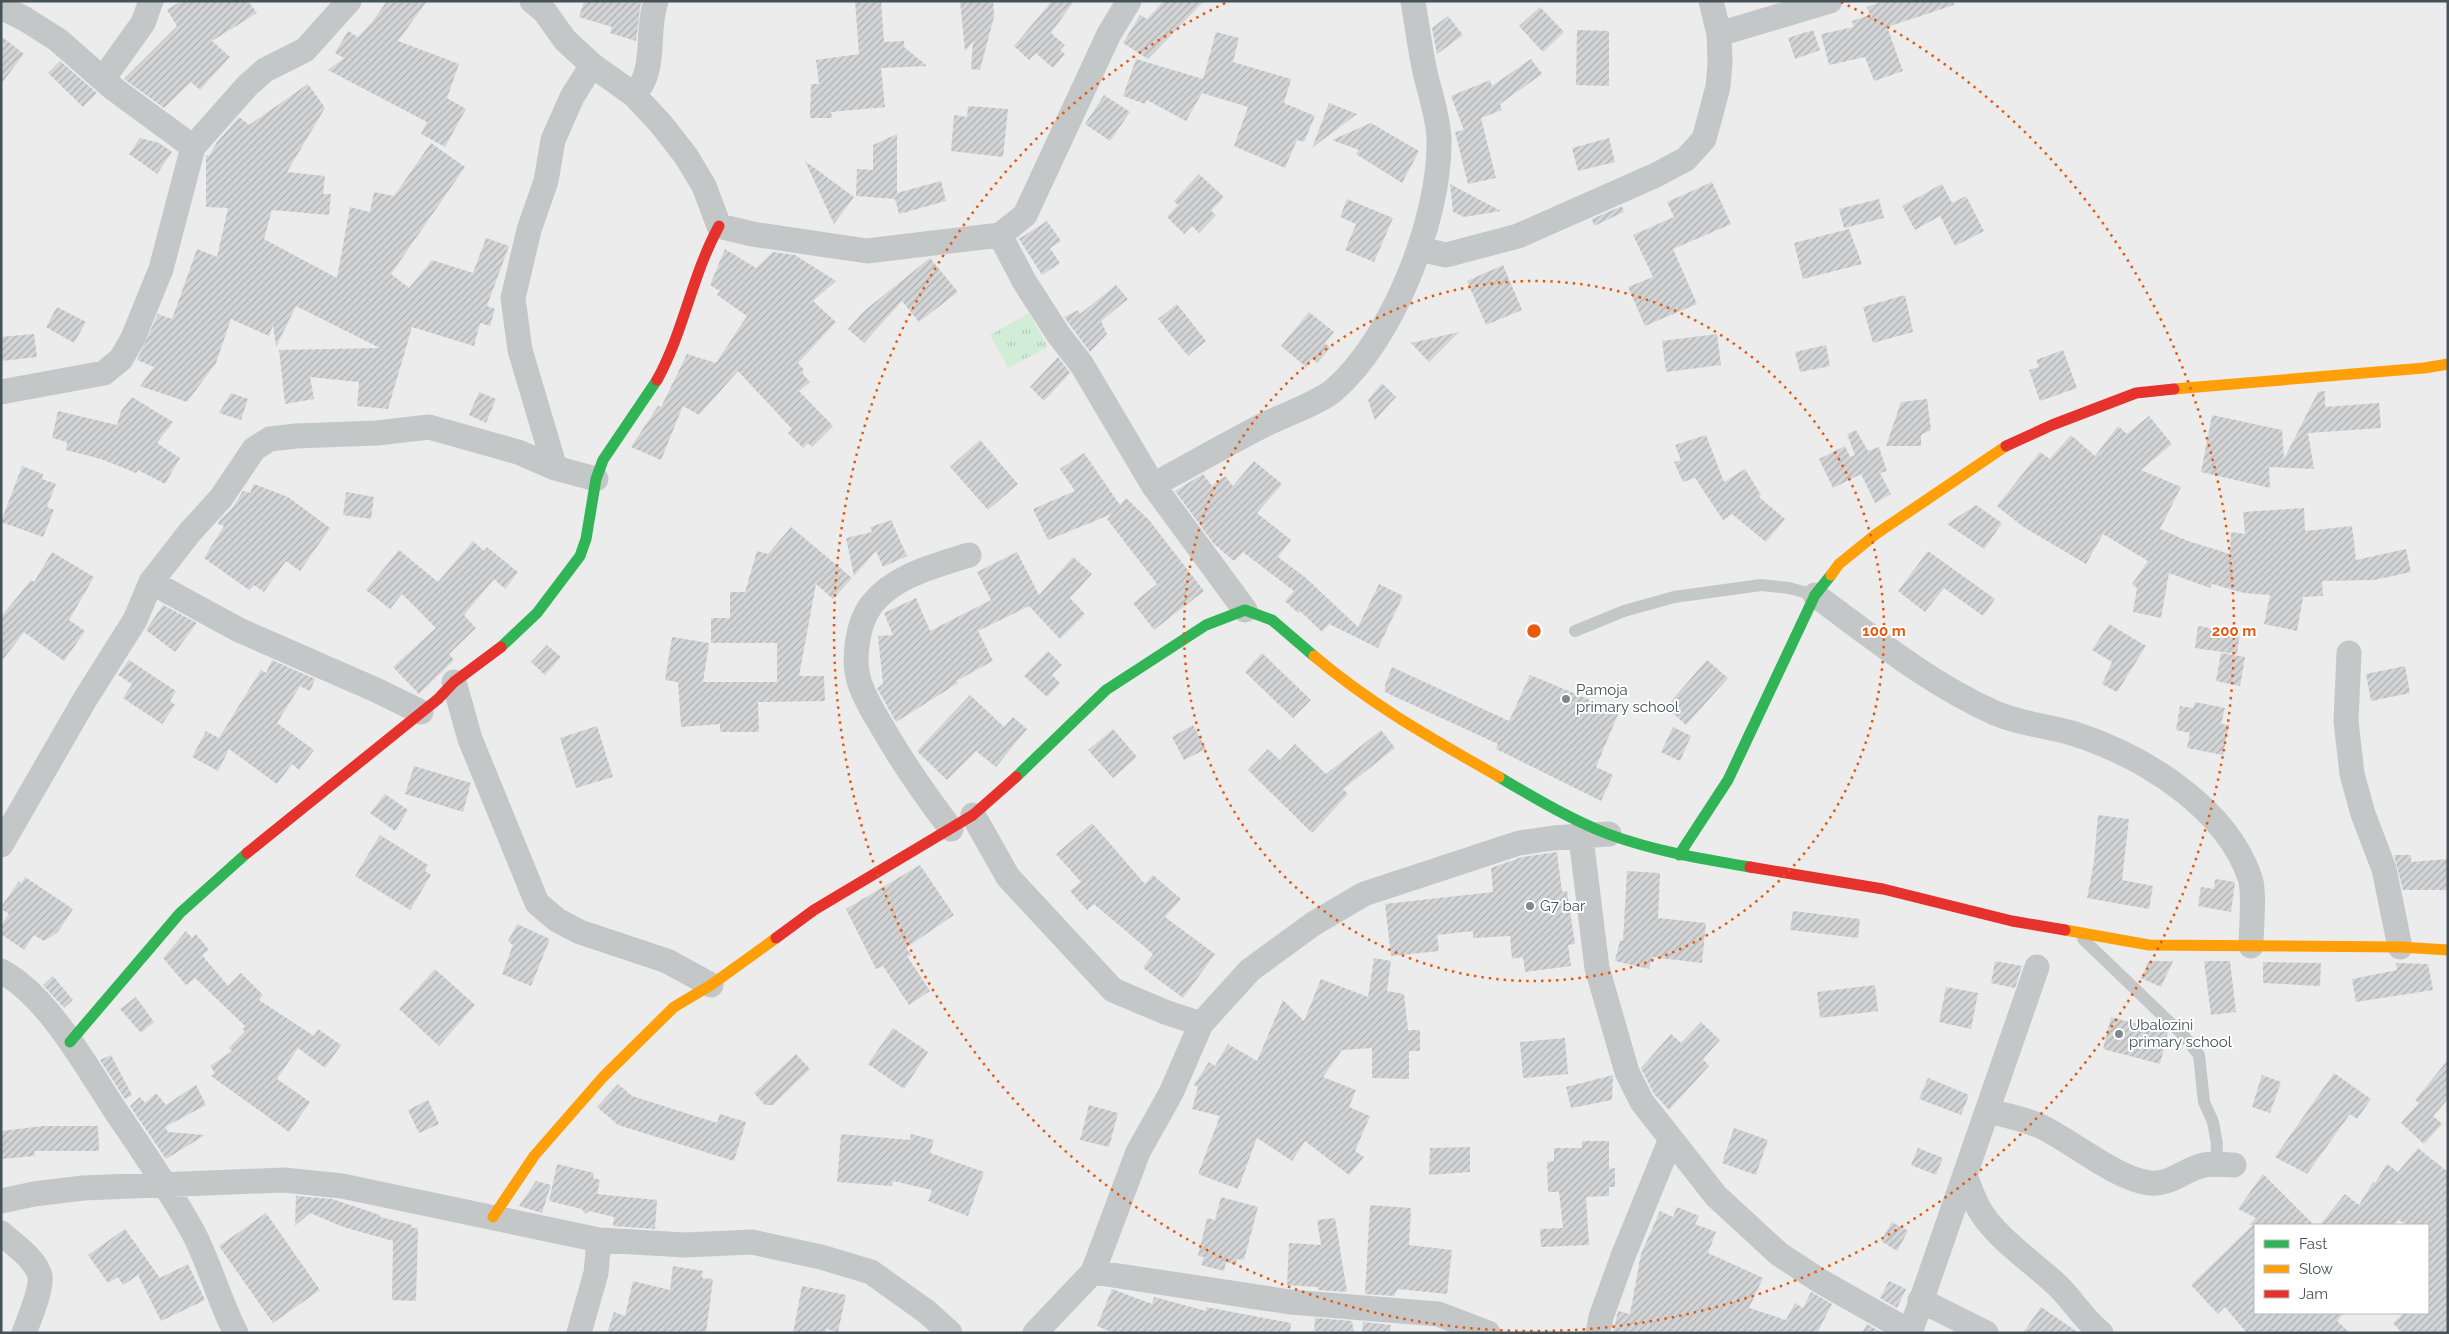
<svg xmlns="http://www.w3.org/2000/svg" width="2449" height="1334" font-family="Raleway,sans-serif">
<defs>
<pattern id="grass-tufts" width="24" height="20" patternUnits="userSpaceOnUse" patternTransform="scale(1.25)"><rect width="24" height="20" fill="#d1ecd7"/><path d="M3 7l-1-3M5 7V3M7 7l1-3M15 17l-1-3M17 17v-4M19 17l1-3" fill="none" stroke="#b5ccbb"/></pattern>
<pattern id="building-hatch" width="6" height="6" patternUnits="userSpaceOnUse" patternTransform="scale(1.25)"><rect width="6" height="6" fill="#d3d4d5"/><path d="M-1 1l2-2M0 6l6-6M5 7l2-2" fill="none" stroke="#adafb0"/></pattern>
</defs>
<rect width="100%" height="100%" fill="#edecec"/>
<path fill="url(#grass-tufts)" d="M1029,313L1048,347L1008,368L990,335Z"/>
<path fill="url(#building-hatch)" d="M181,1H248L257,13L212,41L230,57L200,90L191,82L164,108L124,79L177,26L167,10Z
M387,1H427L398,41L459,64L447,98L466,109L445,147L421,134L427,122L328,70L344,58L335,53L348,31L358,37L372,22Z
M584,1H641L636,41L610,33L612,27L579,17Z
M855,1H881L884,42L904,41V47L927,66L881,68L885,107L831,112L832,118H810L811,84H819L816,60L859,54Z
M960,1H993L994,17L980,70L971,69L973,42L965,51Z
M1052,1H1074L1051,33L1065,45L1060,50L1065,54L1053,68L1036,53L1029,60L1014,46Z
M1164,1H1204L1148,59L1123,43L1140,15L1147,19Z
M1884,1H1954V5L1887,27L1903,71L1874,81L1865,57L1829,65L1821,34L1854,27L1852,21L1870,15L1867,7Z
M1540,7L1564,32L1543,52L1519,26Z
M1448,16L1463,35L1437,54L1432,28Z
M1577,30L1609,31V86L1576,85Z
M1813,30L1820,50L1795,59L1788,38Z
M1216,32L1239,38L1233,62L1291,79L1284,103L1315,116L1304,142L1297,140L1285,168L1234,146L1248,107L1202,93L1186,121L1147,100L1145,104L1123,96L1136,59L1203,79Z
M1,36L24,54L1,84Z
M1531,59L1542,74L1500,104L1502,110L1481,118L1496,178L1468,184L1455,132L1464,130L1451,96L1490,80L1492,86Z
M60,61L97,93L83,107L48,73Z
M308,84L325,108L287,172L325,176L323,194H331L329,215L272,210L264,239L337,278L350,207L370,212L374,192L394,196L431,143L465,167L391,274L409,288L432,260L473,273L486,238L509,246L487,306L495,309L490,326L480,323L474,346L412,327L388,409L357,406L359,382L310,377L314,399L285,404L279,350L380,348L296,306L276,347L273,325L269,336L231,319L216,363L187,402L140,386L154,367L137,360L158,314L172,319L197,249L217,257L228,208L206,207V155L209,156L217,142L239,117L249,125Z
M1104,95L1130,112L1110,141L1085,124Z
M1329,103L1357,114L1312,148Z
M968,106L1008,109L1003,157L951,151L954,115L967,117Z
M1371,123L1419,151L1402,183L1356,154L1359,150L1332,140Z
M897,134V193L941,181L946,201L899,214L895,199L856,196L857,169L873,170V145Z
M140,138L159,143L172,152L157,174L129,154Z
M1609,138L1615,162L1578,171L1572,148Z
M805,161L854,197L834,224Z
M1199,174L1224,197L1211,211L1216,215L1199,233L1192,226L1184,234L1167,217L1178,205L1174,201Z
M1712,182L1731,224L1673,249L1697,304L1645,326L1628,287L1653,277L1633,235L1674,217L1667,202Z
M1450,184L1501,211L1464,217L1453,212Z
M1942,184L1952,203L1966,196L1984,231L1955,246L1940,216L1915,230L1902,206Z
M1347,199L1393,218L1374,262L1345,250L1356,224L1340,217Z
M1879,199L1884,218L1844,228L1839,209Z
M1622,206L1624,212L1594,226L1592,219Z
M1047,221L1061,241L1050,248L1060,263L1042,275L1019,239Z
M1849,229L1862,264L1803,279L1794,243Z
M725,249L756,268L773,252L795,255L836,281L813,301L836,322L798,363L804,370L802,373L810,382L799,391L833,426L812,447L808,443L803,448L788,433L792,429L738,371L699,415L683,406L661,460L631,447L658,406L661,407L687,354L716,363L747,316L717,295L720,291L710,285Z
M930,258L958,292L919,322L902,301L864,343L848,329L864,311Z
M1503,265L1522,310L1486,325L1467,281Z
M1116,285L1128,299L1101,321L1107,334L1090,352L1064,317L1078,310L1080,314Z
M1905,295L1913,332L1873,343L1863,307Z
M1177,304L1206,341L1188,356L1158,319Z
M57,307L86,322L74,343L46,327Z
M1309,312L1334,332L1325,343L1330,348L1317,363L1312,359L1306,367L1281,346Z
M1459,332L1429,362L1411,343Z
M34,334L37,357L1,361V337Z
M1717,334L1721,365L1666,372L1662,341Z
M1826,345L1830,366L1800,372L1795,352Z
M2063,350L2077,388L2040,401L2029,370L2039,367L2036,360Z
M1058,357L1070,373L1044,401L1030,387Z
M1382,383L1396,397L1375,420L1368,400Z
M2325,391V407L2379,403L2381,428L2308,433L2314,469L2269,467L2270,488L2201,472L2212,415L2282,430L2284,459L2318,392Z
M479,392L496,399L486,423L469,415Z
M231,393L248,399L241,420L219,413Z
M132,397L173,422L157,443L180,458L165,484L138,470L136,473L101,459L66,450L67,442L52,438L58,411L117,425L121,411Z
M1927,399L1931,430L1921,435V446H1886L1901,402Z
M2149,416L2172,444L2141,470L2181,487L2160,529L2188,541L2230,554L2231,532L2245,534L2243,512L2304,508L2305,531L2352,526L2356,560L2406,549L2411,572L2374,580L2322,581L2323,596L2303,597L2297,631L2264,624L2270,595L2244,593L2212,584L2210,588L2169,573L2161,618L2133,612L2137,588L2132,584L2148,561L2103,534L2086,564L2022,526L1997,506L2040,452L2050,459L2071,435L2095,456L2118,426L2127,434Z
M1856,430L1868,451L1879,447L1887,471L1880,473L1891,494L1875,503L1861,474L1833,488L1819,459L1845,446L1850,457L1855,455L1847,434Z
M1706,435L1724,482L1745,469L1761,495L1759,497L1785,519L1766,542L1732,514L1723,520L1695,478L1683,482L1674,462L1681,460L1675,445Z
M980,440L1018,484L988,510L950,467Z
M1084,453L1120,505L1126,498L1149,520L1204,591L1154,630L1133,603L1157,584L1107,519L1112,514L1048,540L1033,509L1075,491L1060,469Z
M1254,461L1282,484L1257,513L1291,540L1278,557L1306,578L1358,627L1379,584L1403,596L1378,648L1329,624L1322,632L1300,611L1298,613L1285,601L1294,591L1243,552L1234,561L1214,544L1175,491L1203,474L1212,486L1225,476L1233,486Z
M22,466L43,474L42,479L56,484L47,507L54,510L43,537L1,522Z
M254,484L288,497L330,528L300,571L286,561L264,592L254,585L249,590L204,558L224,526L218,524L219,521L233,507L243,491L250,493Z
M346,492L374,497L371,519L343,515Z
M1976,505L2002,523L1984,549L1947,524Z
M892,520L894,528L897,527L895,529L907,556L883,567L876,551L854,576L846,538L872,532L870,527Z
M791,527L852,578L833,599L816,584L799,676H824L825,701L758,702L759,732H720V724L681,727L678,682L665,680L672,637L709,643L703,682H777V643H711V618H730V592H745L757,551L768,554Z
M473,541L484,551L487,547L518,572L505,589L494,579L464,615L476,628L449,654L454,660L419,694L393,667L436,628L402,594L390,609L366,590L399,550L438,582Z
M1928,551L1995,599L1983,616L1944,588L1925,612L1898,591Z
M52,552L94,577L69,620L85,631L64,661L24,632L1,662V617L31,580L34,582Z
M1017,552L1039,595L1073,557L1092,574L1070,598L1085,614L1060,639L1029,606L978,631L993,661L956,681L958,683L896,722L877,688L883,684L878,636L893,635L884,613L916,598L930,631L991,600L977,572Z
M163,605L197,623L175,652L146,630Z
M2109,624L2146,646L2117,692L2102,684L2112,662L2092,650Z
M2198,626L2240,633L2237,654L2195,648Z
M547,645L561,657L545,675L531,662Z
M1048,651L1062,665L1052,675L1060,683L1047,697L1024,676Z
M1262,653L1311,700L1293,718L1245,672Z
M2221,653L2245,657L2240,686L2216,681Z
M129,660L176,691L170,701L175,705L162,724L123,698L132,684L118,675Z
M272,660L315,679L310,691L300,686L277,723L314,750L299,770L292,764L277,784L229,749L218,771L192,757L206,731L219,738L261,670L266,673Z
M1707,660L1728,678L1686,725L1666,707Z
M2405,666L2410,693L2371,701L2366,674Z
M1392,667L1509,721L1530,675L1619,712L1596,767L1613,775L1601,801L1496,749L1498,744L1387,693L1385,692V685Z
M970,695L1004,727L1013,717L1027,729L996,767L976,751L947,780L917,751Z
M2195,702L2225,708L2221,724L2229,725L2223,755L2187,748L2190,733L2176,730L2180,706L2193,708Z
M1193,725L1206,749L1184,760L1172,737Z
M597,726L613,777L576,788L560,738Z
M1673,727L1691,736L1680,761L1661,752Z
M1113,729L1137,757L1113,778L1088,750Z
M1381,730L1395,748L1343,789L1348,794L1312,833L1248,770L1268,749L1280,760L1295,744L1326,774Z
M414,766L471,783L463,812L405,794Z
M385,794L408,810L395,831L370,813Z
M2098,815L2129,819L2122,880L2153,886L2149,909L2087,898L2094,862Z
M1092,823L1145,884L1153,875L1181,899L1165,917L1215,954L1183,998L1143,968L1153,954L1094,904L1087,910L1070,891L1081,882L1056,854Z
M380,835L428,865L425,871L431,875L410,910L355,876Z
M1557,852L1562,892L1567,891L1575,944L1568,945L1571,966L1525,972L1523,957L1512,959L1510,936L1473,938V931L1437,935L1439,951L1391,956L1385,904L1493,892L1491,868L1522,857Z
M2394,855H2411V862L2448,859V890H2403Z
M920,865L954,915L906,948L911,955L907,956L930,991L909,1005L883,966L876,969L846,909Z
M1627,871L1660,873L1658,918L1706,923L1702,963L1652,957L1649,969L1615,961L1620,940L1623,941Z
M25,877L73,909L58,932L44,941L34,935L24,950L1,934V926L9,914L1,909V907L19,881L21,883Z
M2215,879L2235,882L2231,912L2198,906L2201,887L2214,889Z
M1793,911L1860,919L1858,938L1790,930Z
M517,924L550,939L531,986L502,974L513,945L508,941Z
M186,931L192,938L196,934L209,950L202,955L228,986L241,973L263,995L259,1000L314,1036L318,1029L341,1045L325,1068L298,1048L277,1079L310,1102L289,1132L211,1076L215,1073L210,1066L232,1051L229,1048L245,1031L242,1029L245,1026L195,978L186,985L163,958Z
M1374,958L1391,961L1387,991L1404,994L1408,1030H1420V1051H1409V1079L1372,1078V1048L1342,1050L1323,1077L1356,1090L1349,1107L1370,1116L1355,1151L1364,1157L1349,1175L1305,1141L1292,1161L1257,1138L1238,1189L1198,1174L1220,1116L1192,1109L1198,1087L1194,1085L1209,1062L1215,1066L1228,1044L1257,1061L1283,1000L1304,1021L1321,979L1368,997Z
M1995,961L2022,966L2015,988L1991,983Z
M2149,961H2173L2161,987L2141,978Z
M2204,961H2230L2236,1012L2211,1015Z
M2263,962L2321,963L2320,986L2263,983Z
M2396,963L2428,964L2433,990L2356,1002L2352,979L2397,970Z
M435,969L475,1005L439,1046L399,1009Z
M53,976L73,1000L64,1008L43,985Z
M1875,985L1878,1011L1820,1018L1817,992Z
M1946,987L1978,993L1971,1029L1939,1022Z
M136,997L154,1022L141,1033L120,1009Z
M2111,1017L2168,1032L2160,1064L2103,1049Z
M1701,1022L1720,1040L1703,1059L1709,1066L1669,1110L1654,1094L1641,1068L1671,1034L1681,1043Z
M893,1028L928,1052L904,1089L868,1064Z
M1565,1038L1568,1074L1523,1078L1520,1042Z
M796,1054L810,1069L773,1105H765L754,1093Z
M111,1055L132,1095L125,1099L100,1060Z
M2448,1060V1099L2433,1116L2442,1124L2424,1144L2401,1123L2419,1103L2415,1100Z
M2334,1073L2371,1099L2357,1119L2350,1114L2307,1174L2275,1157Z
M1613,1075L1612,1100L1571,1108L1566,1087Z
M2262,1075L2281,1082L2270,1113L2252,1107Z
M1928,1078L1969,1095L1961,1115L1919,1099Z
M618,1084L632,1096L717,1123L720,1114L746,1122L734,1161L618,1125L597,1107Z
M196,1085L206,1105L165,1127L168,1132L205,1135L166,1159L130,1106L140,1097L145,1103L156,1093L166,1105Z
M428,1100L439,1124L419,1133L408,1110Z
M1089,1105L1118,1113L1109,1147L1080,1140Z
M44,1126H98L99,1151H34L35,1156L1,1159V1131Z
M1734,1128L1768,1140L1756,1175L1722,1163Z
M841,1134L910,1140L911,1134L934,1140L930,1153L984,1172L968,1216L928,1201L932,1190L893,1181L892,1186L837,1182Z
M1582,1141H1609V1169L1615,1168V1187H1609V1196L1586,1197L1589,1245L1541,1247L1540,1229L1563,1228L1559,1192H1548L1547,1162L1554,1161V1148H1582Z
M1470,1147V1172L1429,1175L1430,1148Z
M1918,1148L1943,1158L1936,1175L1911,1165Z
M2418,1148L2448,1172V1333H2402L2393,1323L2404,1313H2428V1225H2407L2399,1220L2393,1225H2320L2345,1194L2359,1205L2373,1182L2375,1183L2387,1164L2398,1172Z
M557,1164L594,1173L593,1178L600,1180L597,1194L657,1200L655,1229L613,1226L614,1217L589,1211L585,1214L582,1209L549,1201Z
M2263,1174L2314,1225H2255V1313H2344L2337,1321L2350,1333H2247L2225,1307L2218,1314L2191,1285L2253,1225H2249L2256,1218L2238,1209Z
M536,1181L551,1185L542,1213L519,1206Z
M296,1196L332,1199L380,1215V1217L412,1225V1228H418L416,1301L392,1300L393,1241L343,1227L310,1213L295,1226Z
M1221,1197L1258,1207L1244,1260L1237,1259L1236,1265L1226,1262L1224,1271L1201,1265L1204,1257L1198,1256L1207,1218L1215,1220Z
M1370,1205L1411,1208L1409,1245L1452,1250L1447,1294L1398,1289L1394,1296L1365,1294Z
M1677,1207L1699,1216L1695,1224L1716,1232L1708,1253L1763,1278L1749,1308L1786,1320L1795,1303L1803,1308L1811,1292L1832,1304L1817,1333L1613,1332L1618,1311L1630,1314L1641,1254L1660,1211L1673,1217Z
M266,1213L320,1290L273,1323L219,1246Z
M1335,1218L1347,1292L1318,1290V1287L1287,1285L1289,1243L1321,1245L1317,1220Z
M1892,1222L1908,1231L1897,1251L1881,1241Z
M125,1229L160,1278L188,1264L205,1300L161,1321L138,1275L123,1285L118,1277L108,1283L88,1255Z
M673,1266L703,1271L702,1278L713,1279L706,1333H607L614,1312L625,1316L633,1281L670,1290Z
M1889,1281L1906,1289L1897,1308L1880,1298Z
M802,1286L846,1295L838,1332L826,1329L825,1333H793Z
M1112,1289L1152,1304L1154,1297L1206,1311V1307L1291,1323L1290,1333H1114L1097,1326Z
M2041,1307L2079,1333H2023Z
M1315,1318L1352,1321L1354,1333L1314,1331Z
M1363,1322L1391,1325L1390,1333H1362Z
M1867,1324L1882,1333H1862Z"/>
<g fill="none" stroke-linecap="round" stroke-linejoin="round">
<path stroke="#c4c7c8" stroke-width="12" d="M1575,631L1624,611L1674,597L1761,585L1789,588L1815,595
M2083,939L2184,1036L2199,1055L2204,1102L2213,1122L2217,1144L2216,1165"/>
<path stroke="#c4c7c8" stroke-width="25" d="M532,1L545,12L565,40L592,65L634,95L661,124L686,156L704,186L719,226L752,234L867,251L1000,235L1025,215L1109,34L1129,1
M1,7L25,19L58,40L114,89L193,147
M1719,34L1830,1
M103,79L143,23L151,1
M634,95C658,69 645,32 656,1
M1000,235L1024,281L1058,334L1082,365L1153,485L1245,610
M1419,249L1446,255L1518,236L1656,175L1686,159L1704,139L1718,87L1720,63L1719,34L1711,1
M1,392L104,373L121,359L133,338L161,269L193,147L247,86L265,70L305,50L349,1
M555,468L520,350L513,298L529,230L546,181L553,140L572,97L592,65
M1153,485C1191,465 1228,443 1266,424C1286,414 1317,404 1334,390C1393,339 1441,217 1439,138C1438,116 1430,94 1425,72C1420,49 1417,25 1413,1
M151,582L239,630L376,690L421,712
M1815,595C1872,637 1930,684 1995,713C2020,724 2049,726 2075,734C2143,756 2226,807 2250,878C2255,892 2251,929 2251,946
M2349,653L2346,721L2352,774L2363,814L2384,869L2400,947
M454,682L470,739L537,903L557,920L580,932L667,961L711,985
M973,815L1008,877L1113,990L1165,1012L1201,1024
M951,829C925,795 902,762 881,725C873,712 865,698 860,684C852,661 857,623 872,604C895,575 935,566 969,555
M1581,838L1597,968L1627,1072L1642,1102L1716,1196L1779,1254L1820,1281L1910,1332
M1,845L84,701L135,620L151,582L190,532L221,498L254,449L270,439L296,436L377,433L429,427L518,452L555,468L596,479
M1,971C48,996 86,1066 115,1110C142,1150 170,1190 193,1232C210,1264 219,1301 236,1333
M1987,1111C2006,1115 2025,1119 2042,1127C2073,1142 2116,1179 2150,1183C2171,1185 2185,1169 2204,1165C2213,1163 2225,1165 2234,1165
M1965,1175C1969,1186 1973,1197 1978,1207C1994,1237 2033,1262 2057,1285C2073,1300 2083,1319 2101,1333
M1,1201L34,1194L83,1188L284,1180L342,1186L599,1240L685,1245L752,1242L821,1257L871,1272L927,1312L950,1333
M1,1233C13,1244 36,1259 40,1276C42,1290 29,1319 24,1333
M1093,1272L1290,1302L1438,1314L1488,1333
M1920,1300L1986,1333
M579,1333L596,1273L599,1240
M1035,1333L1093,1272L1138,1152L1171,1093L1201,1024L1250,970L1313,924L1364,894L1519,843L1553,838L1609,834
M1598,1333L1601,1317L1623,1256L1671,1139
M1910,1333L2037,967"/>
<path stroke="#30b455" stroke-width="11" d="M501,647L537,613L580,556L586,539L596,479L603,460L657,380
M1016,777L1106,690L1206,625L1245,610L1272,620L1314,656
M1499,777C1535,798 1570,819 1608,834C1654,851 1702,859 1750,867
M1679,855L1728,780L1815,595L1831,575
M70,1042L180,913L247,853"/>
<path stroke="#ff9f0a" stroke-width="11" d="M2174,389L2424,368L2448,364
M1831,575L1839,564L1876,534L2006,446
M1314,656C1373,706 1433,739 1499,777
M2065,930L2149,945L2400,947L2448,950
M493,1217L534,1156L603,1077L674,1007L711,985L776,938"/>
<path stroke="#e5322d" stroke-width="11" d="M657,380C684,331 692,275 719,226
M2006,446L2052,425L2136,393L2174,389
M247,853L438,699L454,682L501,647
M1750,867L1883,889L2012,921L2065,930
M776,938L814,910L973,815L1016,777"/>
</g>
<g fill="none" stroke="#e8590c" stroke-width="2.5" stroke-dasharray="2.5 5">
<circle cx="1534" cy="631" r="350"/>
<path d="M1841 2A700 700 0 1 1 1227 2"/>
</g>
<g fill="#80888c" stroke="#fff" stroke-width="2">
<circle cx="1566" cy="699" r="5"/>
<circle cx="1530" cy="906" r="5"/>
<circle cx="2119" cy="1034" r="5"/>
</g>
<g text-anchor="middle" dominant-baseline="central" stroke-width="4" stroke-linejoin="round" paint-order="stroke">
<g font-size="15" fill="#455258" stroke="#fff" text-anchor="start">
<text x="1576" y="690">Pamoja<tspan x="1576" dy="17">primary school</tspan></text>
<text x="1540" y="906">G7 bar</text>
<text x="2129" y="1025">Ubalozini<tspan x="2129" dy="17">primary school</tspan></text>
</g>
</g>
<circle cx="1534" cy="631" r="8" fill="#e8590c" stroke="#fff" stroke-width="2.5"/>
<g font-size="15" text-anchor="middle" font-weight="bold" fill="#e8590c" stroke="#fff" stroke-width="4" stroke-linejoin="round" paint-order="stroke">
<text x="1884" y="636">100 m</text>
<text x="2234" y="636">200 m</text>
</g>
<rect width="2449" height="1334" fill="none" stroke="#455258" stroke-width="5"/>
<rect x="2254" y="1224" width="175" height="90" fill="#ffffff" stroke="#b5babc"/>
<rect x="2264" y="1240" width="25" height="8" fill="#30b455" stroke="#b5babc"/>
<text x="2299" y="1249" font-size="15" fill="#455258">Fast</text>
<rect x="2264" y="1265" width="25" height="8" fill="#ff9f0a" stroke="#b5babc"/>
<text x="2299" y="1274" font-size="15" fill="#455258">Slow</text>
<rect x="2264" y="1290" width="25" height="8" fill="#e5322d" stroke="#b5babc"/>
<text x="2299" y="1299" font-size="15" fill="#455258">Jam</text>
</svg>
